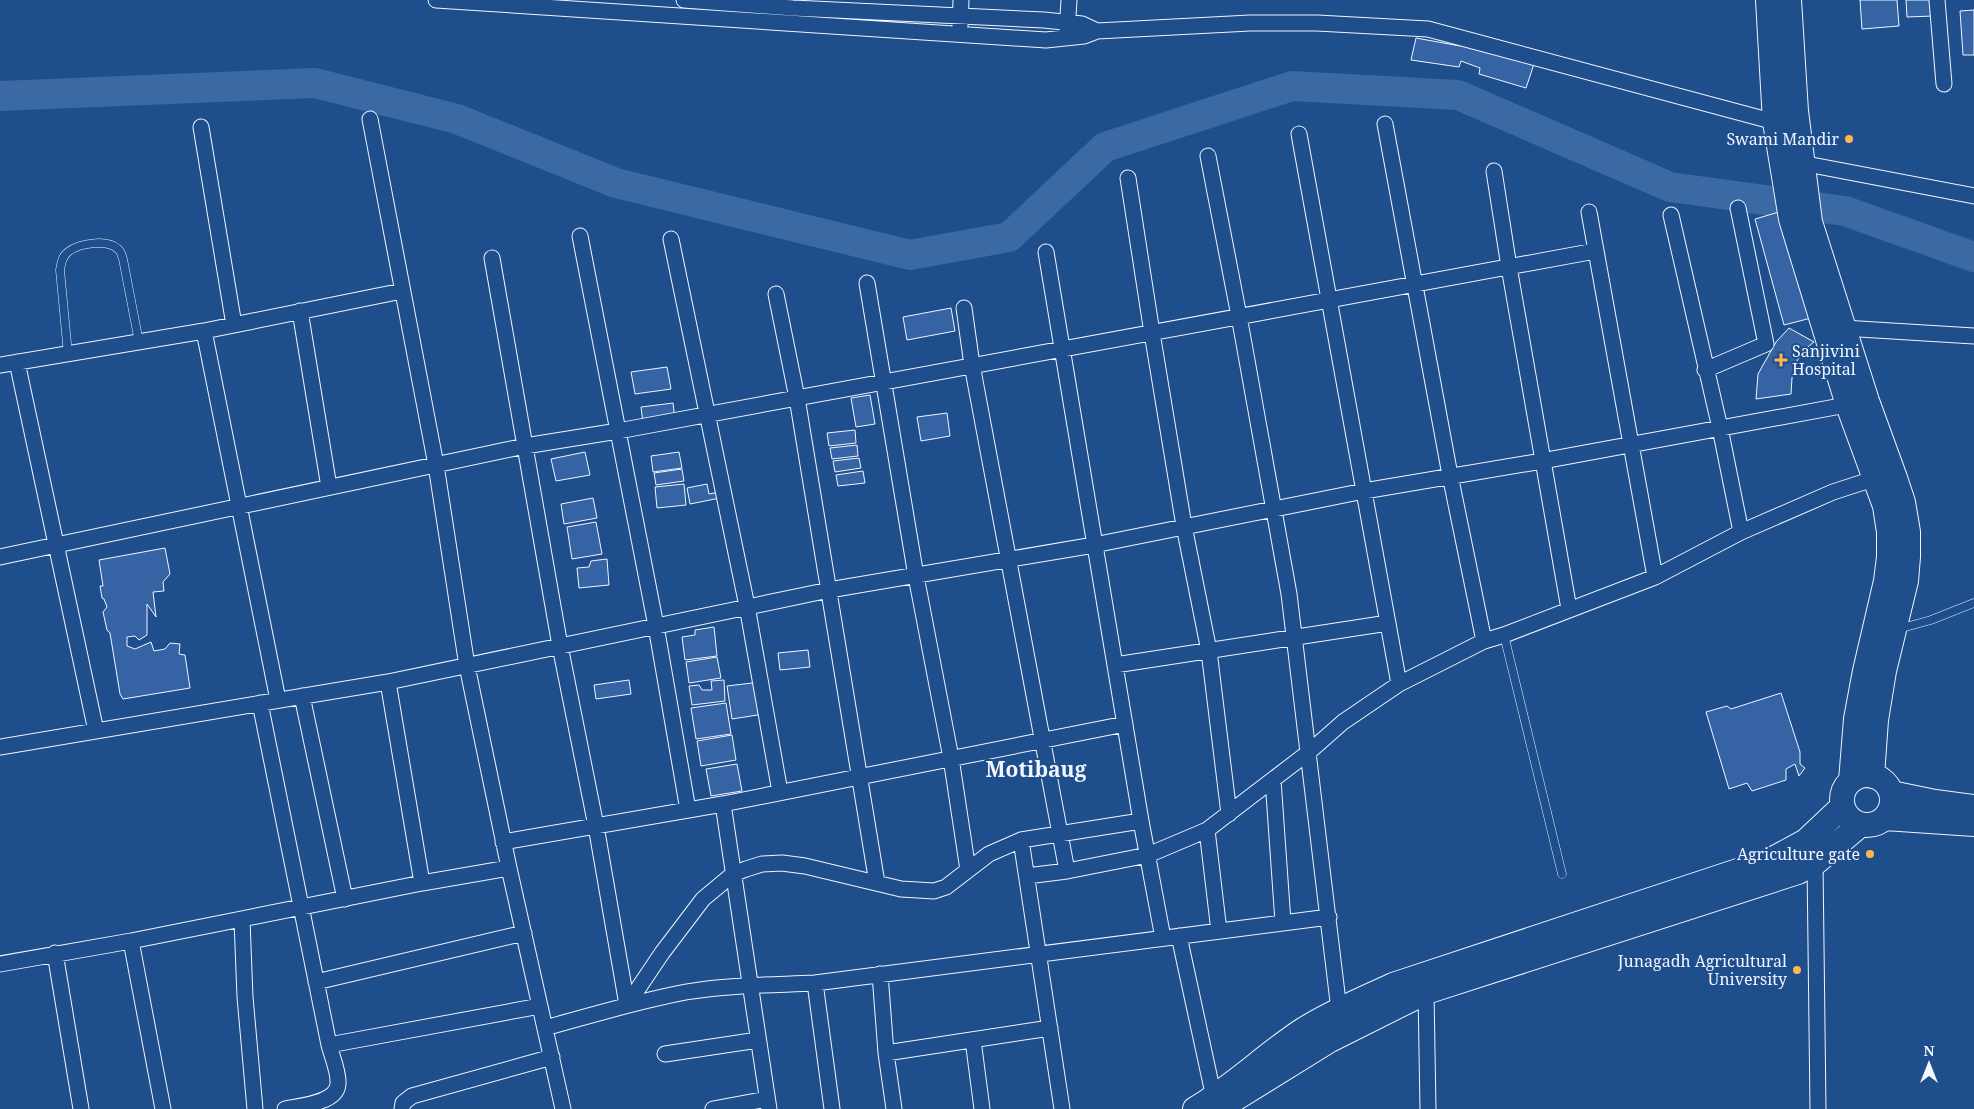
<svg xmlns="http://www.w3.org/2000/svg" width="1974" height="1109" font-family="'Noto Serif',serif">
<rect width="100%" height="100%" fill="#1f4e8c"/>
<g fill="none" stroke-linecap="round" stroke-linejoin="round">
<path stroke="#3b69a3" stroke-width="30" d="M0,96L315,83L457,119L616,183L910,255L1009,237L1105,147L1292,86L1458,95L1670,187L1845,211L1974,257"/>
</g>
<path fill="#3563a3" stroke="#f2f6ff" d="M1860,0H1897L1899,26L1862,29Z
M1906,0H1932L1933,16L1907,17Z
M1974,10V55H1963L1960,11Z
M1416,38L1460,46L1462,42L1534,64L1526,88L1479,74L1480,68L1461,61L1459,67L1411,60Z
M1786,210L1815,317L1784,325L1755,219Z
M951,308L955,331L907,340L903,317Z
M1789,328L1814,342L1804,350L1797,361L1792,378L1791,394L1756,399L1758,374L1776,342Z
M667,367L671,389L635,394L631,372Z
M870,395L875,424L856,427L851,398Z
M673,403L675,419L643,423L641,407Z
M947,413L950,436L921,441L917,417Z
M855,430L856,443L829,446L827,433Z
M857,445L858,456L832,459L830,448Z
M585,452L590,475L556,481L551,459Z
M679,452L682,468L653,472L651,456Z
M859,458L861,468L835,472L833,461Z
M682,469L684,481L656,485L654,473Z
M863,471L865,483L838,486L836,475Z
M684,484L686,505L657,508L655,487Z
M707,484L709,494L719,492L720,498L690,504L687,488Z
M593,498L597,518L564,524L561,504Z
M596,522L602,554L572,559L567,527Z
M165,548L170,574L163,582L164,591L153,592L156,617L147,604V635L139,640L135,636L127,637V646L135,649L151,642L154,651L165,649L170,643L180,644L179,654L185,655L190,688L123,699L120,694L110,633L107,630L103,612L107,607L104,599L102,598L100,586H103L99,560Z
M607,559L609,585L579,588L577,568L589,567L591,561Z
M714,627L717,656L685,660L682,637L695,635V630Z
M808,650L810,667L780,670L778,653Z
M717,657L721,678L689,683L686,662Z
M629,680L631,694L596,699L594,685Z
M724,680L725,701L692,705L689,686L699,685L702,690H712L711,681Z
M760,682L764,714L732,719L727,686Z
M1781,693L1800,752V764L1805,768L1799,776L1795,764L1786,769V780L1752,791L1747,783L1729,789L1706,712L1727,706L1731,709Z
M726,703L731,734L696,739L691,708Z
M732,735L736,760L701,766L697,741Z
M737,764L742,791L711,796L706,769Z"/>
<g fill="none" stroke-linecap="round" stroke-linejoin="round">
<g stroke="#f2f6ff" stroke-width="9">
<path id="lane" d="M68,354L60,270C61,264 62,256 68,252C79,243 107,239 118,249C121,251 122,256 123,259L139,342
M1898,629L1931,620L1974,603
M1504,635L1562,874"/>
</g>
<g stroke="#f2f6ff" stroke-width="17">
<path id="street" d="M436,0L1046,40L1084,36L1097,31L1250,23H1317L1428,29L1775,122
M684,0L793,8L1044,20L1082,24L1097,31
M1937,0L1944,84
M960,26L961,0
M1067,32L1069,0
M370,119L436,465L467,666L509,868L563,1109
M1385,124L1450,475L1484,641
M201,127L234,325
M1299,134L1399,684
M1208,156L1239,316L1289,594L1339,1010
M1796,162L1974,196
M1494,171L1509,267L1569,609
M1128,178L1152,333L1184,526L1209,651L1229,814
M1589,212L1655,577
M1671,215L1720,428L1741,532
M580,236L656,626L688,810
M671,239L747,606L780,792
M1046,252L1141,821L1163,938
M492,258L560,646L596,826L627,1005
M867,283L916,576L951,758L968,870
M776,294L797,398L877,883
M964,308L972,365L1067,871
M300,311L329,487
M1843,328L1974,336
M204,331L278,700
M17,362L96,731
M0,365L204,331L402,291
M1705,370L1766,344L1738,208
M0,557L525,446L618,431L1595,251
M1115,665L1388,623
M388,682L422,883
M302,696L345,899
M260,703L329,1045C332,1057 339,1072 338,1084C337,1103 300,1106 285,1109
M0,747L388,682L829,590L1094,545L1364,491L1542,461L1857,403
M1273,780L1283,922
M723,804L769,1109
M1207,830L1219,931
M1021,840L1062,1109
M503,842L723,804L1125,724
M1815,863L1818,1109
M1027,876L1067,871L1148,855L1207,830L1309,752L1343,722L1399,684L1484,641L1504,635L1655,577L1741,532L1833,492L1876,478
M242,920L245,997L255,1109
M1179,936L1214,1098
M131,941L163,1109
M55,953L81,1109
M0,964L131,941L422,883L509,868
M880,974L886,1053L894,1109
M316,982L524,933
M815,983L832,1109
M1426,992L1428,1109
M627,1005L662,953L703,899L733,874L746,869L762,864L782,863L805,866L901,889L934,891L946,887L989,854L1021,840L1141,821
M545,1028C592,1015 638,1001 686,992C728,985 772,985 815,983L1329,917
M973,1040L982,1109
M329,1045L540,1006
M886,1053L1050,1028
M665,1054L758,1040
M402,1109L403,1103L412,1096L552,1057
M713,1109L767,1099"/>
</g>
<g stroke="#f2f6ff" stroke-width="26">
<path id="primary" d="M1768,0L1775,122L1791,219L1848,405L1885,506L1889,532V557L1886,581L1865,671L1856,719L1851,781
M1789,0L1796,111L1810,222L1867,401L1895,478L1903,502L1908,532V557L1906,581L1884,671L1876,720L1872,776
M1842 800a25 25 0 1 1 50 0a25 25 0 1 1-50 0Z
M1891,793L1935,802L1974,807
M1885,818L1974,824
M1225,1105L1330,1040L1426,992L1798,872L1815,863L1860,825
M1195,1109C1234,1086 1266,1054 1303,1030C1331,1012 1363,999 1393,985L1771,860L1806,841L1842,807"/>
</g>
<use href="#lane" stroke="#1f4e8c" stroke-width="8"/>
<use href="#street" stroke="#1f4e8c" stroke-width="15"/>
<use href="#primary" stroke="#1f4e8c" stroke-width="24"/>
</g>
<g fill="#ffb74d" stroke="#1f4e8c" stroke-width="2">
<circle cx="1849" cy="139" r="5"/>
<path d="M1778.5 352.5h5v5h5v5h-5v5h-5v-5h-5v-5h5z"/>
<circle cx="1870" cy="854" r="5"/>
<circle cx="1797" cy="970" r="5"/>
</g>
<g text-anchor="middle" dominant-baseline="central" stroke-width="4" stroke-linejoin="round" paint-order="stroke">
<g font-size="16" fill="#f2f6ff" stroke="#1f4e8c" text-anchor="end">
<text x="1839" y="139">Swami Mandir</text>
<text x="1792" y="351" text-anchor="start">Sanjivini<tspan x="1792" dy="18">Hospital</tspan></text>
<text x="1860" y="854">Agriculture gate</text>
<text x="1787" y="961">Junagadh Agricultural<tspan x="1787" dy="18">University</tspan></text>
</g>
<g font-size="21" font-weight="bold" fill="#f2f6ff" stroke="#1f4e8c">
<text x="1036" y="769">Motibaug</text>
</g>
</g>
<g transform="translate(1929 1064)" stroke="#1f4e8c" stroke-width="4" paint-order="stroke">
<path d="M0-4L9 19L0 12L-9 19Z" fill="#f2f6ff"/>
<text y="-8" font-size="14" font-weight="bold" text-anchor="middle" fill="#f2f6ff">N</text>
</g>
</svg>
